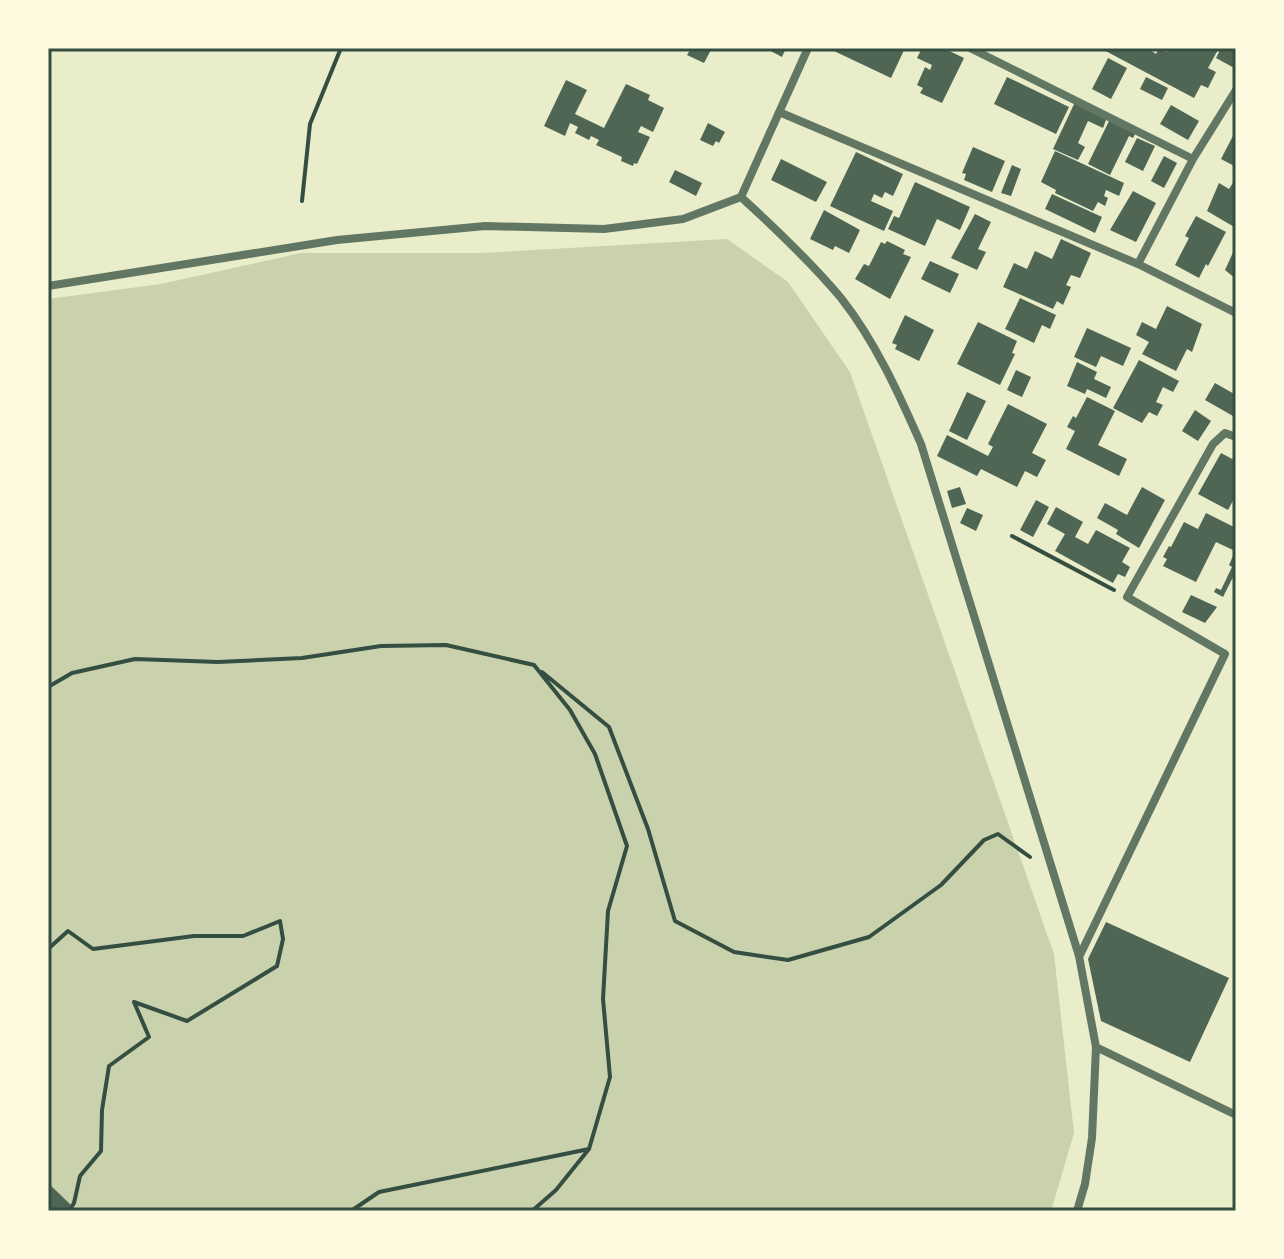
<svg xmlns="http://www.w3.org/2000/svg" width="1284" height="1259" font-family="'Varela Round',sans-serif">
<rect width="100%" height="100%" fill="#e9edc9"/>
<path fill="#cad2ad" d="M727,239L788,282L850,372L1054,954L1074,1133L1051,1211H48V299L161,284L301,253H482Z"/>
<path fill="#4f6655" d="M691,48H712L704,63L687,55Z
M765,48H786L782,57Z
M836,48H905L891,78L834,51Z
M922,48H943L964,58L942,103L920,93L923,88L917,85L925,67L930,70L932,65L917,58Z
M1100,48H1151L1150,50L1156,54L1159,48L1167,52L1169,48H1219L1208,68L1216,72L1208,88L1201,85L1194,98Z
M1221,48H1236V69L1216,58Z
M1108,58L1127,68L1111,99L1092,89Z
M1007,77L1069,107L1056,134L994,104Z
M1146,77L1168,88L1162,100L1140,89Z
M566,80L587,90L575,114L604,128L626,84L650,95L648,100L664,108L653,132L641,126L638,132L650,137L637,164L634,163L633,166L621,161L622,157L596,145L599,140L591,136L589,140L575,133L578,127L570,123L565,136L544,126Z
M1075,102L1107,117L1103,128L1088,121L1078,143L1085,147L1078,160L1053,149Z
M1171,105L1199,121L1188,140L1160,124Z
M1110,119L1136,132L1133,138L1129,136L1110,175L1088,164Z
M708,123L725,132L719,143L716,141L713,146L700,140Z
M1236,130V167L1221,159Z
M1137,138L1155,146L1143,171L1125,162Z
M973,147L1005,161L992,192L964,180L966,174L962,173Z
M1055,151L1124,183L1119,196L1106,190L1104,196L1108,198L1105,206L1098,202L1093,211L1055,193L1056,190L1041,182Z
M856,152L903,174L893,196L885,192L882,198L874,194L871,201L893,211L884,231L830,206Z
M1164,156L1177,163L1164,188L1151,181Z
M781,159L827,182L816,202L771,180Z
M1012,165L1021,169L1011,196L1001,193Z
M675,170L702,183L696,196L669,182Z
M1236,178V228L1207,211L1219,183L1229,189Z
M915,182L970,207L960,230L937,219L925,246L888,229L894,216L899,218Z
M1133,191L1156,203L1136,242L1110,230Z
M1052,194L1102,217L1095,233L1045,209Z
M824,210L860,230L849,253L835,246L833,250L810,239Z
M975,214L991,222L978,249L986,252L977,270L951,258Z
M1196,216L1226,232L1208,266L1206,264L1199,278L1175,265L1189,238L1185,236Z
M1061,239L1091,253L1080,278L1071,275L1066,285L1071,287L1063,305L1057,301L1053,309L1003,287L1014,263L1027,269L1035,251L1052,259Z
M887,241L905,250L903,254L911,257L890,299L855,279L864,264L869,266L881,242L885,244Z
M1236,246V279L1225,270Z
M930,261L959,274L950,293L921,279Z
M1020,298L1056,315L1050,329L1042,325L1034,343L1005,329Z
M1167,306L1202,324L1192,352L1187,349L1176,371L1142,354L1149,342L1136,335L1142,322L1156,329Z
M905,315L934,330L919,361L895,349L897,345L892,343Z
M978,322L1017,341L1012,353L1015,354L1000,385L957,364Z
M1087,328L1131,348L1123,366L1101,356L1096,367L1074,357Z
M1139,360L1179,381L1173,392L1163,387L1156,402L1163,405L1157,416L1149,412L1142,423L1113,408Z
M1077,362L1097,372L1094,379L1111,387L1106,398L1087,389L1085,394L1067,386Z
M1016,370L1031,377L1022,397L1007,390Z
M1215,383L1236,395V410L1233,416L1205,400Z
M967,392L986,401L967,440L949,431Z
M1087,397L1115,411L1098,445L1127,459L1119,476L1066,449L1075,431L1067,427L1073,416L1076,418Z
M1008,404L1047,424L1032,453L1046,460L1037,477L1025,471L1017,487L981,469L977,476L937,456L947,435L988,456L993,447L988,444Z
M1195,410L1211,421L1198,441L1182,431Z
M1221,453L1236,461V495L1228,510L1198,494Z
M960,487L966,504L952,508L947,491Z
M1142,487L1165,500L1139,548L1116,534L1118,530L1097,518L1105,503L1127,515Z
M1036,500L1049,507L1033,537L1020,530Z
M1056,507L1083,522L1075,537L1088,544L1096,530L1130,548L1122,562L1130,567L1125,577L1118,574L1113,583L1055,551L1065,534L1047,524Z
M967,508L983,515L976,531L960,523Z
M1206,513L1236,528V571L1223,597L1214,592L1216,588L1221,590L1232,567L1229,565L1235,551L1216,542L1196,582L1163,566L1167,559L1163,557L1169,546L1171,547L1184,522L1198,529Z
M1191,595L1217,607L1205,623L1182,612Z
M1106,922L1229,978L1190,1062L1101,1021L1088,959Z
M48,1183L71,1205L66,1211H48Z"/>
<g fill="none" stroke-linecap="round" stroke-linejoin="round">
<path stroke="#344e41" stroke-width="4" d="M302,201L310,124L341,48
M1012,536L1114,590
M542,672L609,727L648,829L675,921L734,952L788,960L869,937L941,885L984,840L998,834L1030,857
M48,687L72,673L135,659L218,662L302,658L381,646L446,645L534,665L570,710L595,754L627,846L608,911L603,999L610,1077L589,1149L379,1192L351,1211
M48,949L68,931L93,949L194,936H243L280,921L283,939L277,966L187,1021L134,1002L149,1037L109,1066L102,1110L101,1151L80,1176L74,1203L69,1211
M532,1211L556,1190L589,1149"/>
<path stroke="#617663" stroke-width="8" d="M970,48L1193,159
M779,112L1138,264L1236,313
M741,197C776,229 811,262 841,298C875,341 899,394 921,444L1079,956L1096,1047L1092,1138L1085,1184L1077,1211
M1138,264L1193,159L1236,90
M48,286L337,240L485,226L604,229L683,219L741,197L808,48
M1080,955L1225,654L1127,597L1213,444L1225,433L1236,437
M1096,1047L1236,1115"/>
</g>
<rect width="1284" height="1259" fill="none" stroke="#fefae0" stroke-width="100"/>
<rect x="50" y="50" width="1184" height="1159" fill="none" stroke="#344e41" stroke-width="3"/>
</svg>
